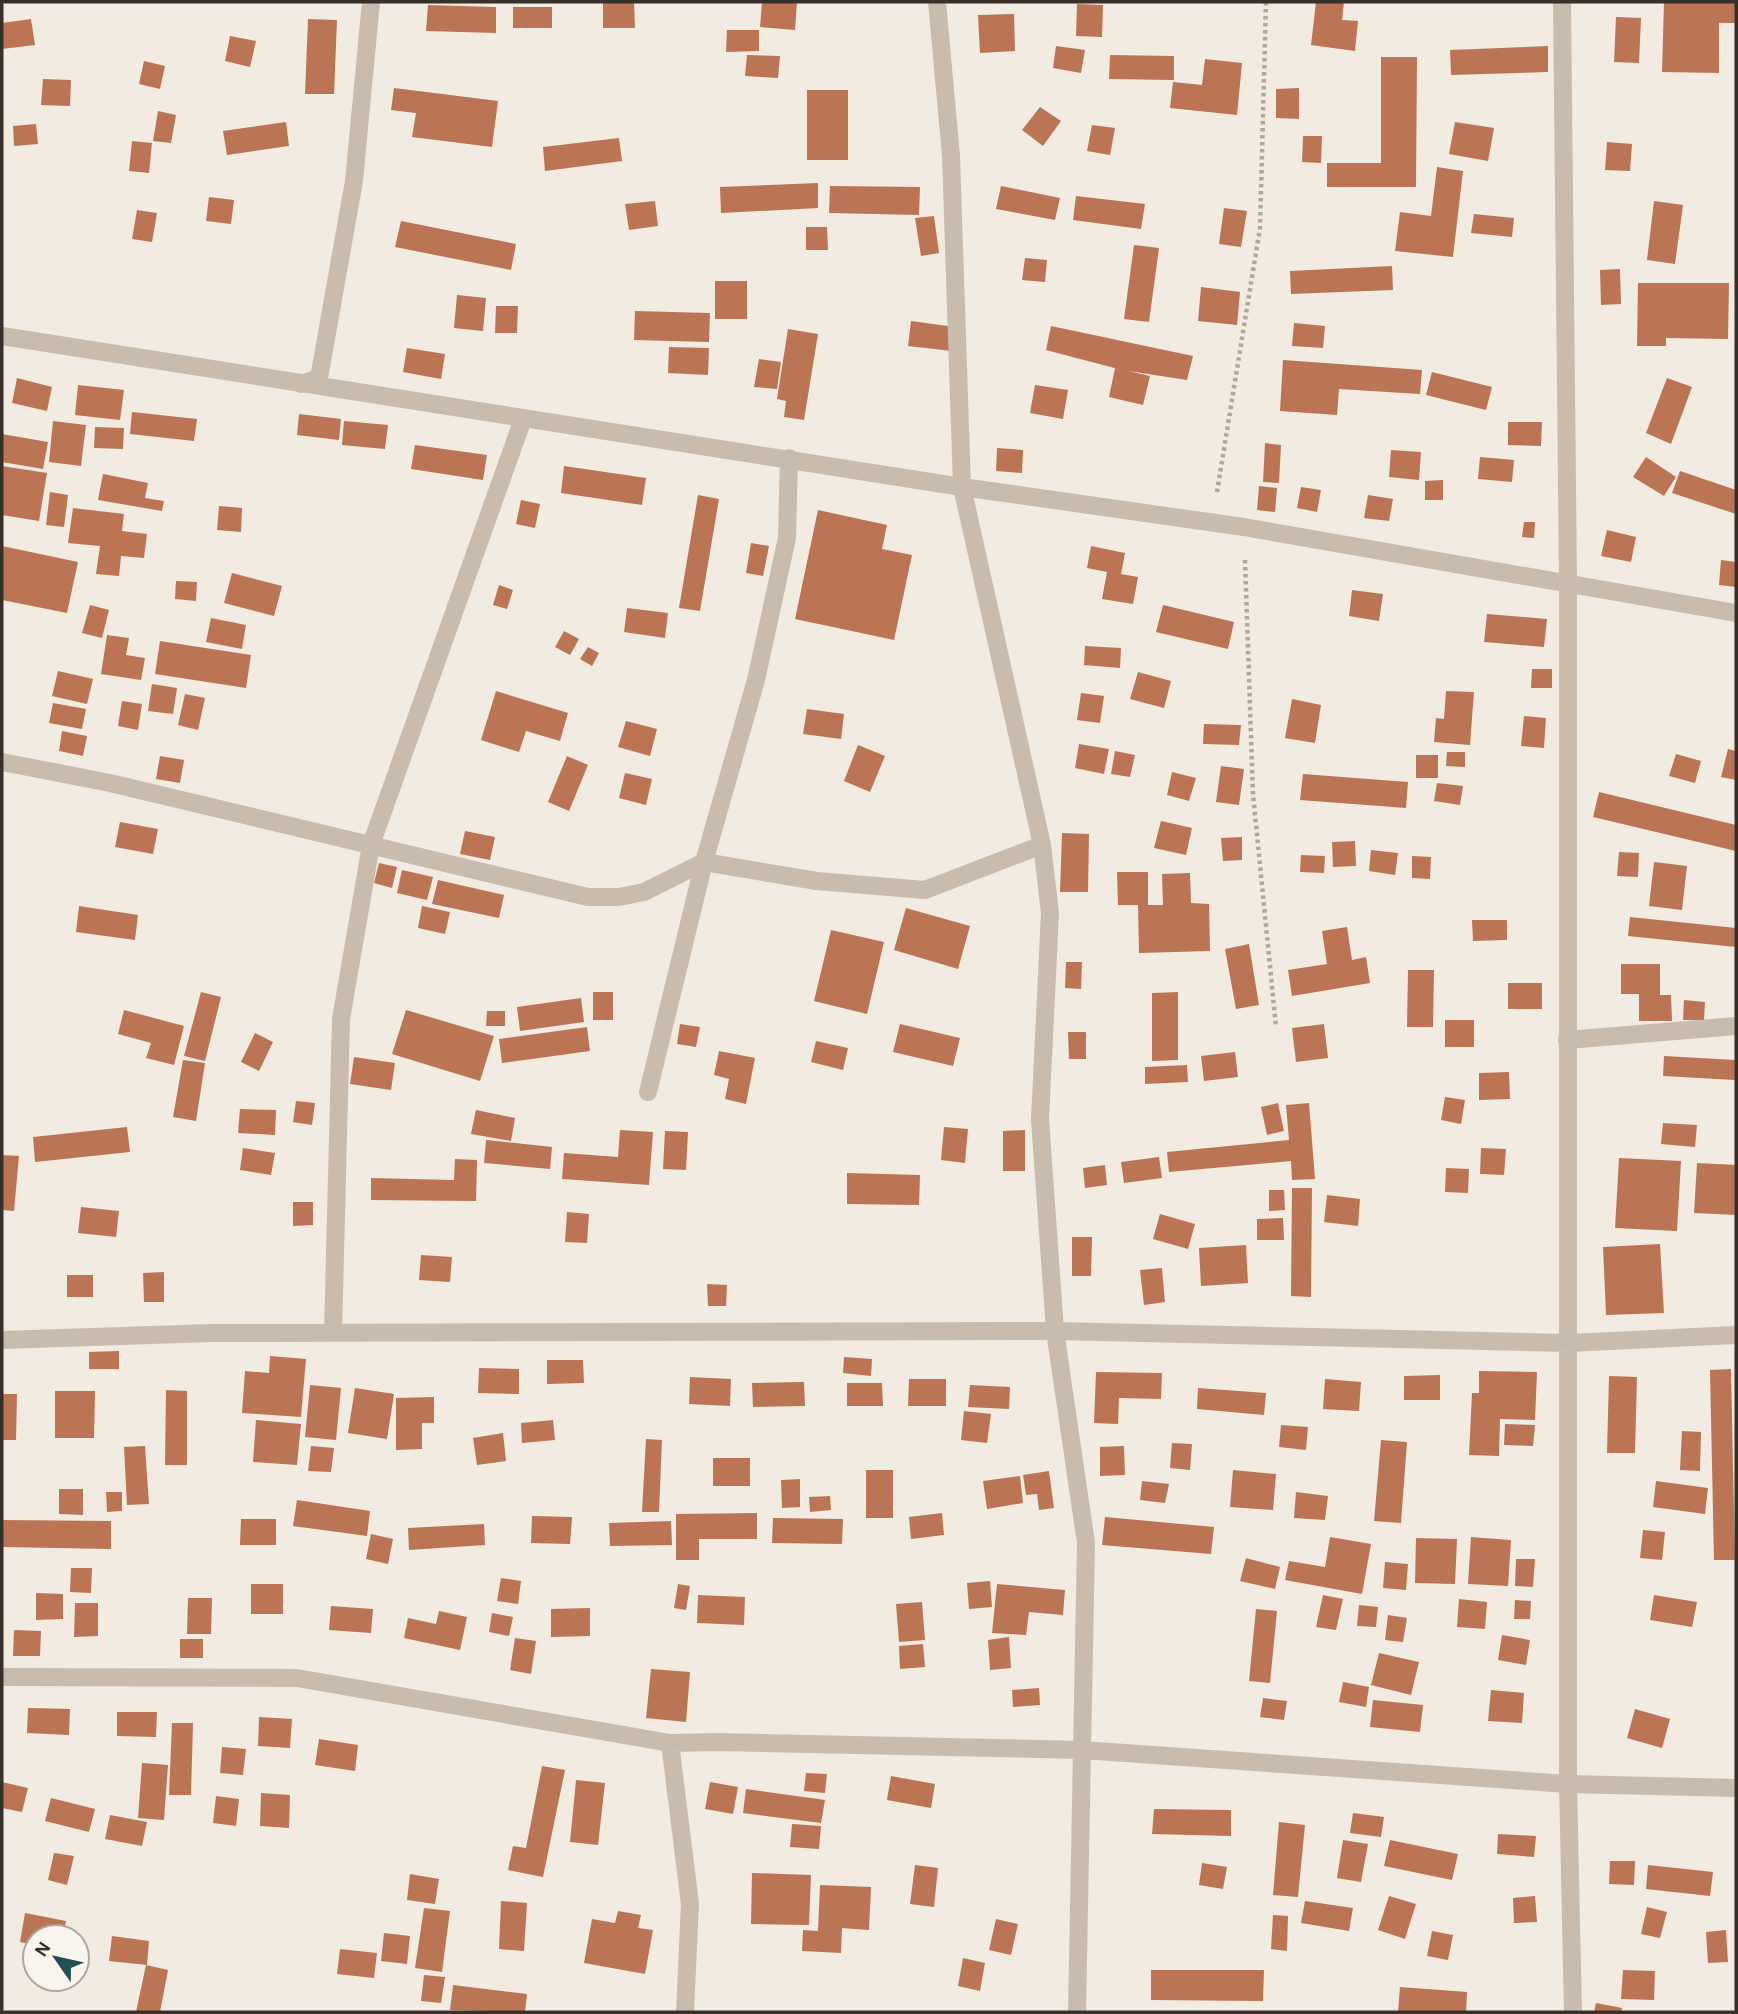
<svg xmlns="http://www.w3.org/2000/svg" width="1738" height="2014" font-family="'Alegreya Sans',sans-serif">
<rect width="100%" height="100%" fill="#f1ebe1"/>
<path fill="#bb7555" d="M603,2H634L635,28H603Z
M762,2H797L795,30L760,27Z
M1316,2H1344L1342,20L1358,21L1355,51L1311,45Z
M1664,2H1736V23H1719V73L1662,72Z
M1077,4L1103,5L1102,37L1076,36Z
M428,5L496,7V33L426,31Z
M513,7H552V28H513Z
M1014,14L1015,51L980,53L978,15Z
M1616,17L1641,18L1639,63L1614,62Z
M31,19L35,45L2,49V23Z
M308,19L337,20L334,94H305Z
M727,30H759V51L726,52Z
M230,36L256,41L250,67L225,61Z
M1056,46L1085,50L1081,73L1053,68Z
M1548,46V72L1451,75L1450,50Z
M747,55L780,56L778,78L745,76Z
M1110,55L1174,56V80L1109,79Z
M1381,57H1417L1416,187H1327V163H1381Z
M1205,59L1242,63L1237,115L1170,108L1173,82L1202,85Z
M144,61L165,66L160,89L139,84Z
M43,79L71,80L70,106L41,105Z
M394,88L498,101L492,147L412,137L416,113L391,110Z
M1299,88V119L1276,118V89Z
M807,90H848V160H807Z
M1040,107L1061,121L1043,146L1022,130Z
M158,111L176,115L171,143L153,141Z
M286,122L289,146L227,155L223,131Z
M1455,122L1494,128L1488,161L1449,154Z
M36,124L38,144L14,146L13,126Z
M1092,125L1115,128L1110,155L1087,151Z
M1303,136H1322L1321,163L1302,162Z
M619,138L622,161L545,171L543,147Z
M132,141L152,143L149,173L129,171Z
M1607,142L1632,144L1630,171L1605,170Z
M1437,167L1463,171L1453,257L1395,251L1400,212L1431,216Z
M818,183V208L721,213L720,187Z
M830,186L920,187L919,215L829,213Z
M1001,186L1060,198L1055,220L996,209Z
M1076,196L1145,204L1141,229L1073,220Z
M209,197L234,200L231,224L206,221Z
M655,201L658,226L629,230L625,204Z
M1654,201L1683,205L1675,264L1647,260Z
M1224,208L1247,211L1241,247L1219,244Z
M137,210L157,213L152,242L132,239Z
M1474,214L1514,218L1512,237L1471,233Z
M934,216L939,253L921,256L915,218Z
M401,221L516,244L511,270L395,247Z
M806,227H827L828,250H806Z
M1134,245L1159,248L1149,322L1124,319Z
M1025,258L1047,260L1045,282L1022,280Z
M1392,266L1393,290L1291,294L1290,271Z
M1620,269L1621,304L1601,305L1600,270Z
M715,281H747V319H715Z
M1638,283H1729L1728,339L1666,338V346H1637Z
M1201,287L1240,292L1237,325L1198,321Z
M457,295L486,298L483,331L454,328Z
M496,306H518L517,333H495Z
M635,311L710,313L709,342L634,340Z
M911,321L955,327L952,351L908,346Z
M1294,323L1325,326L1323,348L1292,346Z
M1051,326L1193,356L1187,380L1122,370L1046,350Z
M788,329L818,334L804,420L784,417L786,401L777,399Z
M669,347L709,348L708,375L668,373Z
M407,348L445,354L441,379L403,372Z
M759,359L781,362L777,389L754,387Z
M1283,360L1422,370L1420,394L1339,389L1337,415L1280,411Z
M1115,368L1150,376L1143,405L1109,397Z
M1432,372L1492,387L1486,410L1426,395Z
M17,378L52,387L47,411L12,403Z
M1667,378L1692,387L1671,444L1646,433Z
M78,385L124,390L120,420L75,415Z
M1035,385L1068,390L1063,419L1030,413Z
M132,412L197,419L194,441L130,434Z
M299,414L341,419L339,440L297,435Z
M53,421L86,425L81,466L49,462Z
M344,421L388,425L385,449L342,445Z
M1508,422H1542L1541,446L1508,445Z
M95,427L124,428L123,449L94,448Z
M2,434L48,442L43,469L2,462Z
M1265,443L1281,445L1279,483L1263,482Z
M415,445L487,455L483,480L411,469Z
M997,448L1023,450L1022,473L996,471Z
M1391,450L1421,452L1419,480L1389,477Z
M1480,457L1514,460L1512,482L1478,479Z
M1646,457L1676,477L1664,496L1633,477Z
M2,466L47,473L39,521L2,515Z
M564,466L646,478L642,505L561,493Z
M1680,471L1736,490V514L1672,493Z
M103,474L148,483L145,498L164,501L162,511L98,500Z
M1443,480V500H1425V481Z
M1259,486L1277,488L1275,512L1257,510Z
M1301,487L1321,490L1317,512L1297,508Z
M50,492L68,495L64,527L46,525Z
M698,495L719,499L700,611L679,608Z
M1368,495L1393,499L1389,521L1364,518Z
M521,500L540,504L535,528L516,524Z
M219,506L242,508L241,532L217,530Z
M73,508L124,514L122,531L147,534L144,558L121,556L119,576L96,574L100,546L68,543Z
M818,510L887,525L882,549L912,555L894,640L795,619Z
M1524,522H1535L1534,538L1522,537Z
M1607,530L1636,537L1631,562L1601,556Z
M751,543L769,546L763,576L746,573Z
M2,546L78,562L67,613L2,600Z
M1091,546L1125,553L1121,574L1138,577L1133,604L1102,599L1107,572L1087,568Z
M1721,560L1736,562V587L1719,585Z
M232,573L282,586L274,616L224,603Z
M176,581L197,582L196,601L175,599Z
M499,585L513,590L507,609L493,605Z
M1352,590L1383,594L1379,621L1349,616Z
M90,605L109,610L102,638L82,633Z
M1163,605L1234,622L1228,649L1156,632Z
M627,608L668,613L665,638L624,632Z
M1487,614L1547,619L1544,647L1484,642Z
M211,618L246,625L242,649L206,642Z
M564,631L579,639L570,655L555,647Z
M107,635L129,638L126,655L145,658L141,680L101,674Z
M160,641L251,655L246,688L155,674Z
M1085,646L1121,648L1120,668L1084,665Z
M588,647L599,653L592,666L580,659Z
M1532,669H1552V688H1531Z
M58,671L93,679L87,704L52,696Z
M1138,672L1171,681L1164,708L1130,699Z
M152,684L177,688L173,714L148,711Z
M496,691L568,713L560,741L526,731L519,752L481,740Z
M1446,691L1474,692L1470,745L1434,742L1436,718L1444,719Z
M1081,693L1104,696L1100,723L1077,720Z
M185,694L205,698L198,730L178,725Z
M1292,699L1321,705L1315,743L1285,738Z
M122,701L142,704L138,730L118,726Z
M53,703L86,709L82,729L49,723Z
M807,709L844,714L841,739L803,734Z
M1524,716L1546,718L1544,748L1521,746Z
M626,721L657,729L650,756L618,747Z
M1204,724L1241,725L1239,745L1203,744Z
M62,731L87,736L83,756L59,751Z
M1079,744L1109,749L1104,774L1075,768Z
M858,745L885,756L870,792L844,781Z
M1728,749L1736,751V780L1721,777Z
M1115,751L1135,755L1130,777L1111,774Z
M1447,752H1465V767L1446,766Z
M1676,754L1701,761L1695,783L1669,776Z
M1416,755H1438V778H1416Z
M160,756L184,760L180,783L156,779Z
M567,756L588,765L569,811L548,802Z
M1221,766L1244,769L1239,805L1216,802Z
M1172,772L1196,778L1189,801L1167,795Z
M625,773L652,779L646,805L619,798Z
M1303,774L1408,782L1406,808L1300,800Z
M1437,783L1463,786L1460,805L1434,801Z
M1599,792L1736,825V851L1593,817Z
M1161,821L1192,828L1186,855L1154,848Z
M120,822L158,829L153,854L115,847Z
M465,831L495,837L490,860L460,854Z
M1062,833L1089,834L1088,892H1060Z
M1242,837V860L1223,861L1221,838Z
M1355,841L1356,866L1333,867L1332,842Z
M1371,850L1398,853L1395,875L1369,871Z
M1619,852L1639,853L1638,877L1617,876Z
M1301,855L1325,856L1324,873L1300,872Z
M1412,856L1431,857L1430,879L1412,878Z
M1654,862L1687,866L1682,910L1649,906Z
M379,863L397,867L392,888L374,883Z
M402,870L433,877L427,900L397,893Z
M1117,872H1148V905H1163L1162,874L1190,873L1191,903L1209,904L1210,951L1139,953L1138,905H1118Z
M438,880L504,895L499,918L432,904Z
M79,906L138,915L135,940L76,932Z
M422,906L450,912L445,934L418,928Z
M906,908L970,926L958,969L894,950Z
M1630,917L1736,928V947L1628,936Z
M1472,920H1507V940L1473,941Z
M1347,927L1352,960L1366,957L1370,983L1292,996L1288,970L1327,964L1322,931Z
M831,930L884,942L867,1014L814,1001Z
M1249,944L1259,1005L1236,1009L1225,949Z
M1066,962H1082L1081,989L1065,988Z
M1621,964H1660V995H1671L1672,1021H1639V994H1621Z
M1408,970H1434L1433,1027H1407Z
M1508,983H1542V1009H1508Z
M201,992L221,997L205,1061L184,1056Z
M593,992H613V1020H593Z
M1178,992V1060L1152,1061V993Z
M581,998L584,1022L520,1031L517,1007Z
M1684,1000L1705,1002L1704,1020H1683Z
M124,1010L184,1026L174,1065L146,1058L151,1043L118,1034Z
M406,1010L494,1036L480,1081L392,1054Z
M487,1011H505V1026H486Z
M1445,1020H1474V1047H1445Z
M680,1024L700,1027L696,1047L677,1044Z
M900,1024L960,1038L953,1066L893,1052Z
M1324,1024L1328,1058L1296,1062L1292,1028Z
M587,1027L590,1051L502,1063L499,1039Z
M1068,1032H1086V1059H1069Z
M255,1033L273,1042L259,1071L241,1062Z
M816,1041L848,1048L843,1070L811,1062Z
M719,1051L755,1058L746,1104L725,1099L729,1079L714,1075Z
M1235,1052L1238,1077L1204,1081L1201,1056Z
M1664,1056L1736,1060L1735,1080L1663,1076Z
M354,1057L395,1063L391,1090L350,1084Z
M183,1060L205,1063L196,1121L173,1117Z
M1187,1065L1188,1082L1145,1084V1067Z
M1509,1072L1510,1099L1479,1100V1073Z
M1445,1097L1465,1100L1461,1124L1441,1120Z
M296,1101L315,1103L312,1125L293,1122Z
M1278,1103L1284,1131L1267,1135L1261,1107Z
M1309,1103L1315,1179L1292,1180L1291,1161L1169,1172L1167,1152L1289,1140L1286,1105Z
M240,1109L276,1110L275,1135L238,1133Z
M476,1110L515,1118L511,1141L471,1134Z
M1663,1123L1697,1125L1695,1147L1661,1144Z
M127,1127L130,1152L35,1162L33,1137Z
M944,1127L968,1129L965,1163L941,1160Z
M620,1130L653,1132L649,1185L562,1179L564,1153L618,1157Z
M1025,1130V1171H1003V1131Z
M665,1131L688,1132L686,1170L663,1169Z
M486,1140L552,1147L550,1169L484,1163Z
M243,1148L275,1153L271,1175L240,1170Z
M1481,1148L1506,1149L1504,1175L1480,1174Z
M2,1155L19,1156L14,1211L2,1210Z
M1159,1157L1162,1178L1124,1183L1121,1162Z
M1619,1158L1681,1161L1677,1231L1615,1228Z
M455,1159L477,1160L476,1201L371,1200V1178L454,1180Z
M1697,1163L1736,1165V1215L1694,1213Z
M1105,1165L1107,1185L1085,1188L1083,1168Z
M1446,1168L1469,1169L1468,1193L1445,1192Z
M847,1173L920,1175L919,1205L847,1204Z
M1292,1188H1312L1311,1297L1291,1296Z
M1269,1190H1284L1285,1210L1269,1211Z
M1327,1195L1360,1199L1358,1226L1324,1222Z
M293,1202H313V1225L293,1226Z
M81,1207L119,1211L116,1237L78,1233Z
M567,1212L589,1214L587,1243L565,1242Z
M1160,1214L1195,1224L1188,1249L1153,1239Z
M1283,1218L1284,1240H1257V1219Z
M1072,1237H1092L1091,1276H1072Z
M1660,1244L1664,1313L1606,1315L1603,1247Z
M1246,1245L1248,1283L1201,1286L1199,1248Z
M421,1255L452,1257L450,1282L419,1280Z
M1162,1268L1165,1302L1144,1305L1140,1270Z
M164,1272V1302H144L143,1273Z
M67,1275H93V1297H67Z
M707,1284L727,1285L726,1306H708Z
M119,1351V1369H89V1352Z
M270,1356L306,1359L301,1417L242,1413L245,1371L269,1373Z
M844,1357L872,1359L871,1376L843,1373Z
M547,1360H583L584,1383L547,1384Z
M479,1368L519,1369V1394L478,1393Z
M1731,1369L1735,1560H1714L1710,1370Z
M1479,1371L1537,1372L1535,1420L1500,1419L1499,1456L1469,1455L1472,1393H1479Z
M1096,1372L1162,1373L1161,1399L1119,1398L1118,1424L1094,1423Z
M1440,1375V1400H1404V1376Z
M1609,1376L1637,1377L1635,1453H1607Z
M690,1377L731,1379L730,1406L689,1404Z
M909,1379H946V1406H908Z
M1325,1379L1361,1382L1359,1411L1323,1409Z
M804,1382L805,1406L753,1407L752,1383Z
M847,1383H882L883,1406H847Z
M310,1385L341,1388L336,1440L305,1437Z
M970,1385L1010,1387L1009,1409L968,1407Z
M355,1388L394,1394L387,1439L348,1433Z
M1198,1388L1266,1393L1264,1415L1197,1409Z
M166,1390L187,1391V1465H165Z
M55,1391H95L94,1438H55Z
M2,1394H17L16,1440H2Z
M434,1397V1423H422V1449L396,1450V1398Z
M964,1411L991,1414L987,1443L961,1440Z
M256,1420L301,1424L297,1465L253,1462Z
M553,1420L555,1440L522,1443L521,1423Z
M1505,1424L1535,1425L1533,1446L1504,1445Z
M1281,1425L1308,1427L1306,1450L1279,1447Z
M1682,1431L1701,1432L1700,1471L1680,1470Z
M503,1433L506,1461L477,1465L473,1438Z
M646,1439L662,1440L659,1512H642Z
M1381,1440L1407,1442L1401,1523L1374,1521Z
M1172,1443L1192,1444L1190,1470L1170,1468Z
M145,1446L149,1504L127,1505L124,1447Z
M311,1446L334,1448L331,1472L308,1471Z
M1124,1446L1125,1475L1100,1476V1447Z
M713,1458H750V1486H713Z
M866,1470H893V1518H866Z
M1233,1470L1276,1474L1273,1510L1230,1507Z
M1049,1471L1054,1508L1039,1510L1037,1494L1026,1495L1023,1475Z
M1020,1476L1023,1503L987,1509L983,1481Z
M800,1479V1507L782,1508L781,1480Z
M1142,1481L1169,1484L1165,1503L1140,1500Z
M1656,1481L1708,1488L1705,1514L1653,1507Z
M59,1489H83V1515L59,1514Z
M106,1492H122V1511L107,1512Z
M1296,1492L1328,1496L1325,1520L1294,1518Z
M830,1496L831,1510L810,1512L809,1497Z
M297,1500L370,1511L367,1536L293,1526Z
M757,1513V1539H699V1560H676V1514Z
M942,1513L944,1535L911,1539L909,1517Z
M532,1516L572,1517L570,1544L531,1543Z
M1105,1517L1214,1527L1211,1554L1102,1545Z
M773,1518L843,1519L842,1544L772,1543Z
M241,1519H276V1545H240Z
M2,1520L111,1521V1549L2,1547Z
M671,1521L672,1545L610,1546L609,1523Z
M484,1524L485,1545L409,1550L408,1528Z
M1643,1530L1665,1532L1662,1560L1640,1558Z
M371,1534L393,1539L388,1564L366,1559Z
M1330,1537L1371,1544L1362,1594L1285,1580L1289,1561L1325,1567Z
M1471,1537L1511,1540L1508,1586L1468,1584Z
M1416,1538L1457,1539L1455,1584L1415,1583Z
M1246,1558L1280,1567L1275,1589L1240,1581Z
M1516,1559H1535L1533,1587L1515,1586Z
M1385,1562L1408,1564L1406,1590L1383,1588Z
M71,1568H92L91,1593L70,1592Z
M501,1578L521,1581L518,1604L497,1601Z
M990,1581L992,1607L969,1609L967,1583Z
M251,1584H283V1614H251Z
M678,1584L690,1586L686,1610L674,1608Z
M997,1584L1065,1590L1063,1615L1029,1612L1026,1635L992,1633Z
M36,1593L63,1594V1619L36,1620Z
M698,1595L745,1597L744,1625L697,1623Z
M1323,1595L1343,1599L1336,1630L1316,1627Z
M1654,1595L1697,1602L1692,1627L1650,1620Z
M188,1598H212L211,1634H187Z
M1459,1599L1487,1602L1485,1629L1457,1627Z
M1515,1600L1531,1601L1530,1619H1514Z
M922,1602L925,1640L899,1642L896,1604Z
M75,1603H98V1636L74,1637Z
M1359,1605L1378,1607L1376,1627L1357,1626Z
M331,1606L373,1609L371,1633L329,1630Z
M590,1608V1636L551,1637V1609Z
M1256,1609L1277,1611L1270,1683L1249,1681Z
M439,1611L467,1617L460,1650L404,1638L408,1618L436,1624Z
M492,1613L513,1617L509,1636L489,1632Z
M1388,1615L1407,1618L1403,1642L1385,1640Z
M14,1630L41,1631L40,1656H13Z
M1502,1635L1530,1640L1526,1665L1498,1660Z
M1009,1637L1011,1668L990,1670L988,1640Z
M515,1638L536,1641L531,1674L510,1670Z
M180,1639H203V1658H180Z
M923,1644L925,1667L900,1669L899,1646Z
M1379,1653L1419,1662L1411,1695L1371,1685Z
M651,1669L690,1672L686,1722L646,1718Z
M1343,1682L1369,1687L1366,1707L1339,1702Z
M1039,1688L1040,1705L1013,1707L1012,1690Z
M1491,1690L1524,1693L1522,1723L1488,1721Z
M1263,1698L1287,1701L1284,1720L1260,1717Z
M1373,1700L1423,1705L1420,1732L1370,1727Z
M28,1708L70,1709L69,1735L27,1733Z
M1635,1709L1670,1719L1662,1748L1627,1738Z
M117,1712H157L156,1737L117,1736Z
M259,1717L292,1719L290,1748L258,1746Z
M172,1723H193L191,1795H169Z
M319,1739L358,1745L355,1771L315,1765Z
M222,1747L246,1749L243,1775L220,1773Z
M142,1763L168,1765L164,1820L138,1818Z
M542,1766L565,1770L543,1877L508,1870L513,1846L526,1848Z
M806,1773L827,1774L825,1793L804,1791Z
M891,1776L935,1784L931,1808L887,1800Z
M576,1780L605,1783L598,1845L570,1842Z
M2,1782L28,1788L22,1812L2,1808Z
M710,1782L738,1787L733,1814L705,1809Z
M746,1789L825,1800L821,1823L743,1813Z
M261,1793L290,1795L289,1828L260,1826Z
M216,1796L239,1799L236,1826L213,1823Z
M51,1798L95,1809L89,1832L45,1821Z
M1154,1809L1231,1810V1836L1152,1834Z
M1353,1813L1384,1817L1381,1837L1350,1833Z
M110,1815L147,1822L142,1846L105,1839Z
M1279,1822L1305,1825L1298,1897L1273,1895Z
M792,1824L821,1826L819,1849L790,1847Z
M1498,1834L1536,1836L1534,1857L1497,1854Z
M1343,1840L1368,1844L1361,1882L1337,1878Z
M1390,1840L1458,1854L1452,1880L1384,1866Z
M54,1853L74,1856L67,1885L48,1880Z
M1610,1861H1635L1634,1885L1609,1884Z
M1202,1863L1227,1867L1223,1889L1199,1885Z
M915,1865L938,1868L934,1907L910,1904Z
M1648,1865L1713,1872L1710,1896L1646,1889Z
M752,1873L811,1875L809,1925L751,1924Z
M410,1874L439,1879L435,1904L407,1900Z
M820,1885L871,1887L869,1930L842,1928L841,1953L802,1951L803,1930L818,1931Z
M1389,1896L1416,1904L1405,1939L1378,1930Z
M1535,1896L1537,1922L1514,1923L1513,1898Z
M501,1901L527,1903L524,1951L499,1949Z
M1305,1901L1353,1908L1349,1931L1301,1923Z
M1647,1907L1667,1912L1660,1938L1641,1934Z
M424,1908L450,1911L442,1972L415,1968Z
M618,1911L641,1915L638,1928L653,1930L645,1974L584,1963L592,1919L615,1923Z
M25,1913L66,1921L63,1937H35V1945L20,1942Z
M1273,1915L1288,1916L1287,1951L1271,1949Z
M996,1919L1018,1924L1011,1955L989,1950Z
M1726,1930L1728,1962L1708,1963L1706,1932Z
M1432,1931L1453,1935L1448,1960L1427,1956Z
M384,1933L410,1936L407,1964L381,1961Z
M112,1936L149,1941L147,1965L109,1961Z
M340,1949L377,1953L374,1978L337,1974Z
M963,1958L985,1963L980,1991L958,1986Z
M146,1965L168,1970L160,2012H136Z
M1151,1970H1264L1263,2001L1151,2000Z
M1623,1970L1655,1971L1654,2000L1621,1999Z
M424,1975L445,1977L441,2003L421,2001Z
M453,1985L527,1994L525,2012L450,2010Z
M1400,1987L1467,1992L1466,2012H1398Z
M1596,2003L1622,2008L1621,2012H1594Z"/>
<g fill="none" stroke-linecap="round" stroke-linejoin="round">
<path stroke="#b4a697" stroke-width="4.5" stroke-dasharray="3.5 3.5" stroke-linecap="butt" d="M1217,492L1260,228L1266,2
M1245,560L1253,794L1276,1027"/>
<path stroke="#c9bcad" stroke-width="18" d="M937,2L951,156L962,487L1042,845L1050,913L1040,1119L1055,1331L1086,1543L1077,2012
M1562,2L1568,582V1784L1573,2012
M2,336L962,487L1244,527L1736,613
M301,384L319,378L354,181L371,2
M2,762L110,783L588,897H619L644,892L704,862L817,881L925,890L1042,845
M1567,1040L1736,1026
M648,1092L704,862L756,680L787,538L789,458
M333,1333L341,1019L371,845L523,419
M2,1340L211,1333L1055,1331L1569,1343L1736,1335
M2,1677L297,1678L670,1743L718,1742L1082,1750L1568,1784L1736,1788
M670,1743L690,1904L685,2012"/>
</g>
<rect width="1738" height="2014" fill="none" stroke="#38302b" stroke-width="7"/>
<g transform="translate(56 1958) rotate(304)"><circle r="33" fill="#f9f4ed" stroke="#aca69f" stroke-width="2"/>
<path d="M0-5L12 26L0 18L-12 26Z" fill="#244f56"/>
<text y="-10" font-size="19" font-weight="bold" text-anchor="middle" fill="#38302b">N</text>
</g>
</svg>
